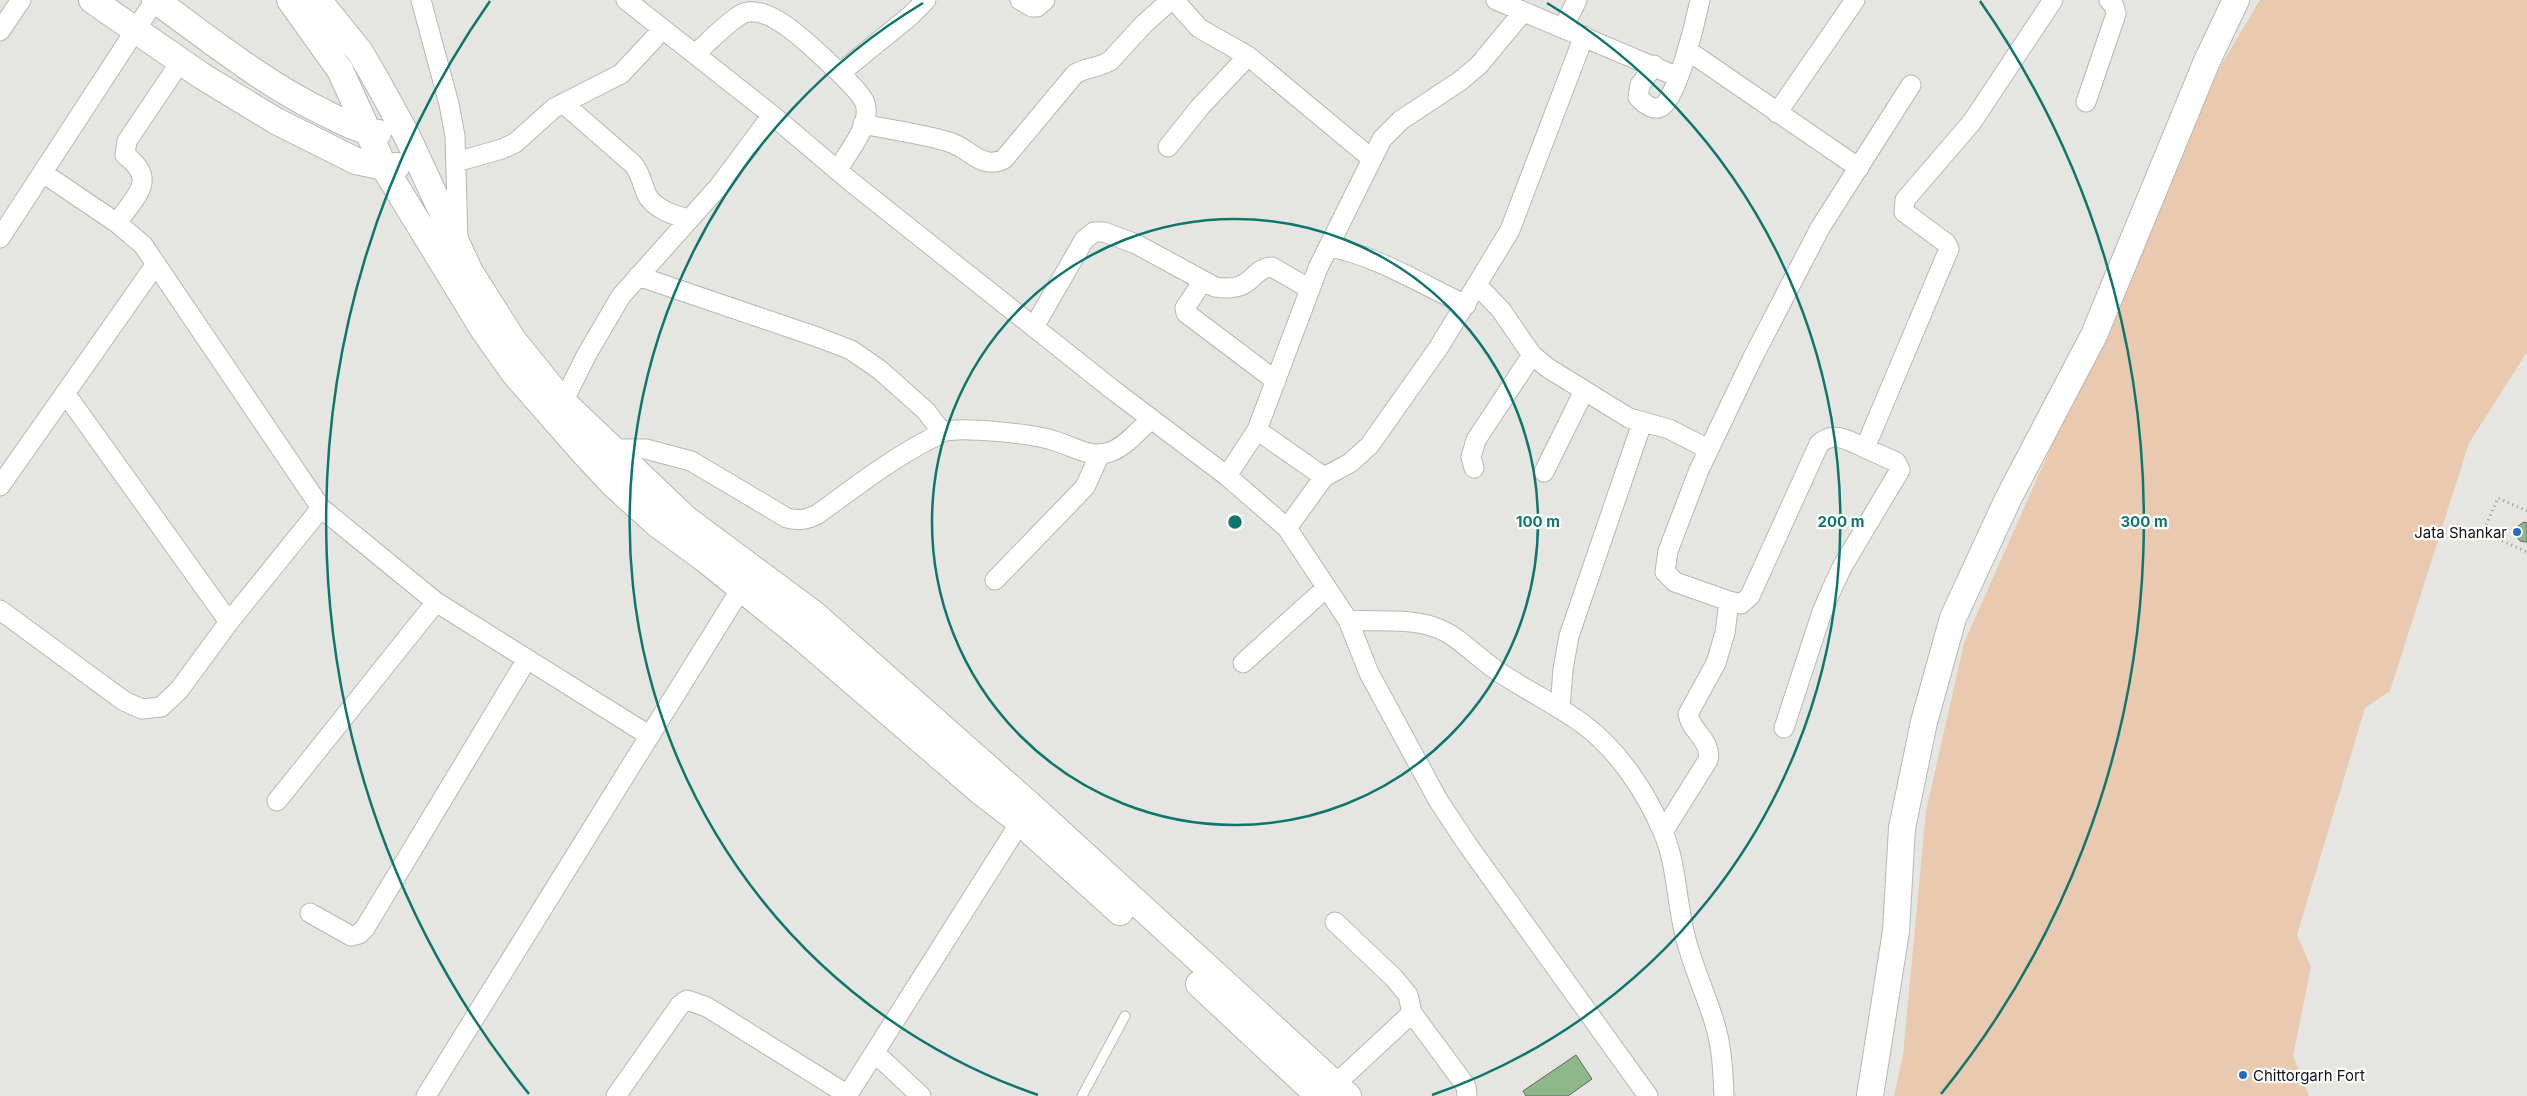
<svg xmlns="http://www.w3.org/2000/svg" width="2527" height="1096" font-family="Inter,sans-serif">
<rect width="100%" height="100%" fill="#e5e6e1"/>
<path fill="#e9cab0" d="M2260,0H2527V352L2469,443L2390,691L2365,708L2297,935L2311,967L2293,1056L2309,1096H1894L1903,1055L1926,811L1964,643L2220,67Z"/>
<path fill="#8eb88b" stroke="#656764" d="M2524,522L2527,523V542H2525L2520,541L2514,533L2515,528Z
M1576,1055L1592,1079L1568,1096H1526L1523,1091Z"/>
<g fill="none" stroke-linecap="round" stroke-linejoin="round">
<g stroke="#b7b8b4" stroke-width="11">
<path id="lane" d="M1082,1096L1125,1016"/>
</g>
<g stroke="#b7b8b4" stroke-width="21">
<path id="street" d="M421,0L449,104L455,136L458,239
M626,0L772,115L850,181L1113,390L1227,476L1287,528L1348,620L1369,673L1438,800L1467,844L1648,1096
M1020,0L1032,7H1037L1045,0
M1174,0L1199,28L1248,56L1372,159
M1496,0L1678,77
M1563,28L1577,0
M0,31L21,0
M1687,50L1859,168
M695,54C709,42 727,22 742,14C770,0 819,55 840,73L909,17L926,0
M1654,65L1640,85L1638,97C1643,103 1653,111 1661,107C1677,100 1696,19 1700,0
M2086,102L2116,14L2114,6L2109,0
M563,103L633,164C640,172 642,182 646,193C652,208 674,216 690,219
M1777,113L1855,0
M863,124C890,130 927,134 952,143C971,150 982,170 1004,159L1075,74C1086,67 1099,68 1110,61L1144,24L1171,0
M1168,147L1200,107L1248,56
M456,162L502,149L515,143L554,108L621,74L662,30
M838,170C848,151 872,125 865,103C861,93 847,81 840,73
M43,173L117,223L143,245L321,508L436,602L650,736
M117,223C135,196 159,180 125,155L127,141L181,61
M0,238L155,0
M1329,247C1373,254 1425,286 1466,305
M638,276L820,338L851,350L880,370L926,411L942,432
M1203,281L1185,308L1186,313L1276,381
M1477,285L1501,310L1532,355L1548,368L1629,418L1669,429L1708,449
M1034,327L1084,240L1094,232H1104L1136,244L1215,287C1255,293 1249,269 1272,267L1310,289
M65,393L229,622
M563,402L587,354L621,296L720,185L772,115
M1257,430L1324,477
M611,449H646L691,461L787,518C800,521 806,520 818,514C855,487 891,459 932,438C935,437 938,434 942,432C959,426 1036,434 1055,441C1073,446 1090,459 1110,452C1125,447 1139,430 1151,419
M1474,468L1471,457L1476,440L1532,355
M1544,472L1584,391
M1227,476L1257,430L1318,268L1382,139L1401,120L1460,81L1479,65L1523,12
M0,486L156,264
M1287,528L1324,477L1350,463L1369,446L1439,347L1510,230L1584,36
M995,580L1085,487L1100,454
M1729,601L1741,604L1750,596L1819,444C1834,430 1849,441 1865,448L1949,249L1946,243L1904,212L1905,200L1972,122L2053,0
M0,610L124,701L142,709L161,707L179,690L229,622L321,508
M1348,620C1375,622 1408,618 1434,627C1457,634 1476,657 1496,670C1524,689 1555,704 1583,724C1618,750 1646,792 1663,832C1678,867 1676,906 1687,943C1694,969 1706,995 1714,1021C1722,1046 1723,1071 1724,1096
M1243,663L1326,588
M1560,709L1563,669L1569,636L1642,423
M1784,728L1822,612L1831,591L1842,567L1900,470L1896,462L1865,448
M277,801L436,602
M1663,832L1708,760C1712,740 1691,732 1688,714L1716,663L1725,633L1729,601L1675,582L1665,572L1668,551L1699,470L1753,357L1820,228L1911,85
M310,913L351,936L359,934L365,928L527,659
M1335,922L1394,978L1408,995L1412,1013L1466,1086L1467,1096
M875,1053L921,1096
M1327,1092L1412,1013
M426,1096L747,579
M616,1096L680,1005L687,1000L707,1007L848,1095
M847,1096L1026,813"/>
</g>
<g stroke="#b7b8b4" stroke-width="28">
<path id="secondary" d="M92,0L202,76L276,121L356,161L384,167L397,166
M155,0C211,40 263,83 325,113C341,121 360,131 378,133
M290,0L340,70L384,167L483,329L514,373L585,454L613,484L657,524L706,560L800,636L981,792L1020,822L1120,912
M318,0L360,52L378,83L407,136L470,272L513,340L563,402L686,519L814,614L1031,806L1348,1096
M1199,984L1319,1096
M1870,1096L1896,931L1902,828L1924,722L1953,618L2008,499L2094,335L2207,61L2236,0"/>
</g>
<path stroke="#959592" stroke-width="3" stroke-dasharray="1 4" stroke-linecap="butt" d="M2527,511L2498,498L2483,532L2527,552"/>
<use href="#lane" stroke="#fff" stroke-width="9"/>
<use href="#street" stroke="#fff" stroke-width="19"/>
<use href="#secondary" stroke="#fff" stroke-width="26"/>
</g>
<g fill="none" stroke="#0f766e" stroke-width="2.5">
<circle cx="1235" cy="522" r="303"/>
<path d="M1038 1095A606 606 0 0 1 923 3M1547 3A606 606 0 0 1 1432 1095"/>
<path d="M529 1094A909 909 0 0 1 490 1M1980 1A909 909 0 0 1 1941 1094"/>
</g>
<g fill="#1e6ebd" stroke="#fff" stroke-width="2">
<circle cx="2517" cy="532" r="5"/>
<circle cx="2243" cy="1075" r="5"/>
</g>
<g text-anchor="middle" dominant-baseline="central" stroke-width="4.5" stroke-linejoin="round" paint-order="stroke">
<g font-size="15" fill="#121211" stroke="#fff" text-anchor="end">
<text x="2507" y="532">Jata Shankar</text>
<text x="2253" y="1075" text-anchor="start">Chittorgarh Fort</text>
</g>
</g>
<circle cx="1235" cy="522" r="8" fill="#0f766e" stroke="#fff" stroke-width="2.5"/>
<g font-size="15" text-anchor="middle" font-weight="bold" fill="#0f766e" stroke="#fff" stroke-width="4.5" stroke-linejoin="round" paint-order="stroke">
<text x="1538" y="527">100 m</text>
<text x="1841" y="527">200 m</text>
<text x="2144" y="527">300 m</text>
</g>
</svg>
